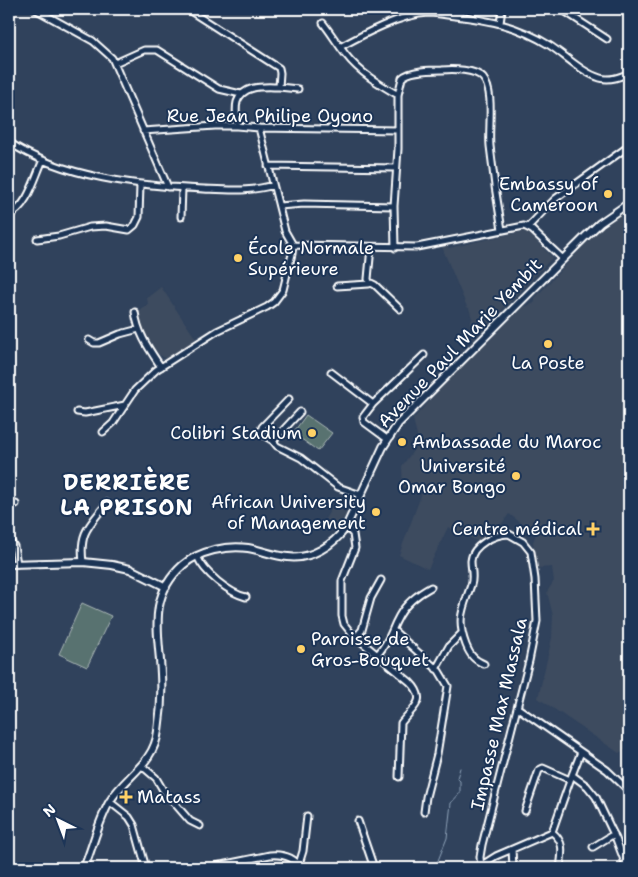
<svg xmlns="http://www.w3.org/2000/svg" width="638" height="877" font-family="'Shantell Sans',sans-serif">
<rect width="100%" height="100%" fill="#30425c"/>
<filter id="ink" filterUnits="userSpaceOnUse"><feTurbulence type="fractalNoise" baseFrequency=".02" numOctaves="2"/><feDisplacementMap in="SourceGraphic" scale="10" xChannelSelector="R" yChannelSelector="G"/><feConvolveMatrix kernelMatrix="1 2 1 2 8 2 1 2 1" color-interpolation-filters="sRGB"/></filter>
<g filter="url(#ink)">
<path fill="#3d4b5f" d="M629,208V747L619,753L538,698L552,638L553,616L547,592L554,581L552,567L538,568L533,542L536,534L509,514L497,530L479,542L448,527L428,569L399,555L423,490L403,487L402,466L416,447L417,436L413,419L474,352L491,339L521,308L533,304L535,302V298L595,234Z
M524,231L528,232L542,247L552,257L551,259L474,339L468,334L472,318L469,308L467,307L442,247L446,245L449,248Z
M161,287L196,339L167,359L158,354L141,325L139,312L148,304L147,298Z
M333,506L347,513L338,528L325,519Z"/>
<path fill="#58726f" stroke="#acb8b7" d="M306,415L332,433L318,451L293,433Z
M82,603L111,616L87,667L59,654Z"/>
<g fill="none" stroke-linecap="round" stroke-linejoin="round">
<path stroke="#90a4ba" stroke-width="1" d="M435,868L447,838L451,803L460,793V781L457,778L460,768"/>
<g stroke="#fff" stroke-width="9">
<path id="minor" d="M35,9L93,41L112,58L168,187
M187,9L279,68L280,73L279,87C265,87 243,84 237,102C235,109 237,119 237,126
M561,9L607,39
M323,23C331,33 338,45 346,55C360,73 379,84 398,95
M500,23L502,9
M340,47C364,34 401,14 429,13C437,13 446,15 455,16C490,20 518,26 549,45C565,55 581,72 600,78C610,81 620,77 629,73
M115,63L144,50H157L219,89L241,94
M279,87L298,89
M259,128L285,231L293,245
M143,131L215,126H237L259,128L398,130
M9,142C61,178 142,186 204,189C227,190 251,192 273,185
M268,166L396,168
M279,206L304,204L394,206
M9,215C28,207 35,177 43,160
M181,217L182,188
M528,227L555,199L629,146
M37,239L59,236L90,227L106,226L129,230L135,225L139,217L140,185
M293,245L417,247L524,226L532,230L563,259
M395,248L394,206L398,149V95L402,78C410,70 431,70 442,70C453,69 475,69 483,78C495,92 488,128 490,146C493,174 497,202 502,230
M369,282L368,279L371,247
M371,283L375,285L400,309
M337,286L369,284
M135,312C138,334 149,349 161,367
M89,340L94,343H99L120,334L139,329
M331,372L373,404
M289,399L262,427L261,431L262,434L273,441L277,446L301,458L338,487L361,495
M77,412L85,413L125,405L135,390L156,370L217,331L267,307L274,302L283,290L292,254L293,245
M103,432L113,423L125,405
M387,439L364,422L363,417L373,404L424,355
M273,441L300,412
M9,506L16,504
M346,527L353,534L355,548L342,581V616L344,624L352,634L410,682C429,701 412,708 401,723L399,777
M9,539L14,546L17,564
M197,556C204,573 229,593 246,597
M83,562C79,532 89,526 107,503
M393,630L439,671L448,686L437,754L426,797L424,812
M356,637L362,630L371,598L381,580
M378,654C391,639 390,632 399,616C406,603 418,594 431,587
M436,669L449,646L461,634
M518,708L607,770L629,791
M142,766L156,778L163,790L190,821L200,826
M572,775L587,786L596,797L616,839L627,868
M110,802L129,817L134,825L146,868
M525,811L539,770L543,768L570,780
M358,821L374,868
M552,832C565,842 562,853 560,868
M593,847L614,834
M512,849L513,868
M299,864L303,851L307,816
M206,868L270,855C283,854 294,857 301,868
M477,868L496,856L552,832L572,775L581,752
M481,868L480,857L482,845L529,661L537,621L535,579L531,552L523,542L509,534C495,534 472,545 471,561C471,569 474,577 471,585C463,609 456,619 466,645C470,655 474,660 484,664"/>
</g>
<g stroke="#fff" stroke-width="10">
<path id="major" d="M9,564L83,562L112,565L130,569L166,587
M84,868C93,846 98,822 110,801C126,775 154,764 158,731C161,712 162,693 161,674C159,633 147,597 183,565C199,551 227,545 248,548C261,550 274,556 288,557C310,560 334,545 346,527L383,447L398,424L585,237L600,223L629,203"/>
</g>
<use href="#minor" stroke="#1d3557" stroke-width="5"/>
<use href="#major" stroke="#1d3557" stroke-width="6"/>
</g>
</g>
<g fill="#ffd166" stroke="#1d3557" stroke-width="2">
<circle cx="608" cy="194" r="5"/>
<circle cx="238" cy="258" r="5"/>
<circle cx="548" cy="344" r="5"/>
<circle cx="312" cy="433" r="5"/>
<circle cx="402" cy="442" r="5"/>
<circle cx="516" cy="476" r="5"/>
<circle cx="376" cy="512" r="5"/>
<path d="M590.5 521.5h5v5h5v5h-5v5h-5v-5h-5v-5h5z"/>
<circle cx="301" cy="649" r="5"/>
<path d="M123.5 789.5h5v5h5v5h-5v5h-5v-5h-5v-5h5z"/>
</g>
<g text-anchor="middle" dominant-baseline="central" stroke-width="4" stroke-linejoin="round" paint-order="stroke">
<g font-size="18" fill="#fff" stroke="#1d3557">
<text x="270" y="116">Rue Jean Philipe Oyono</text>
<text transform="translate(460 343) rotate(-46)">Avenue Paul Marie Yembit</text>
<text transform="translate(499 714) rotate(-77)">Impasse Max Massala</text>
</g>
<g font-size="18" fill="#fff" stroke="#1d3557" text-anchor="end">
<text x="598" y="184">Embassy of<tspan x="598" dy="21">Cameroon</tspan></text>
<text x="248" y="248" text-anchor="start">École Normale<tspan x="248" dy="21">Supérieure</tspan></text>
<text x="548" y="363" text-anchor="middle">La Poste</text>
<text x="302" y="433">Colibri Stadium</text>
<text x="412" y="442" text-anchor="start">Ambassade du Maroc</text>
<text x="506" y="466">Université<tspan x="506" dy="21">Omar Bongo</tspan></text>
<text x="366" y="502">African University<tspan x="366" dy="21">of Management</tspan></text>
<text x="582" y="529">Centre médical</text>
<text x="311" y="639" text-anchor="start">Paroisse de<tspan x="311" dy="21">Gros-Bouquet</tspan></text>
<text x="137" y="797" text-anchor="start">Matass</text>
</g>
<g font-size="22" font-weight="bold" letter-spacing="1" fill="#fff" stroke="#1d3557">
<text x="127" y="482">DERRIÈRE<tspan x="127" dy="25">LA PRISON</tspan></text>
</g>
</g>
<rect width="638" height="877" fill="none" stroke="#1d3557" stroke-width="30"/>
<rect x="15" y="15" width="608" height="847" fill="none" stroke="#fff" stroke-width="2" filter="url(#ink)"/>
<g transform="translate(58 820) rotate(318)" stroke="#1d3557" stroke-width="4" paint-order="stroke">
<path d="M0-4L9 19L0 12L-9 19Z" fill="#ffffff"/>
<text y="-8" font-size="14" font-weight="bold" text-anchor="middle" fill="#ffffff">N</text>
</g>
</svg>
